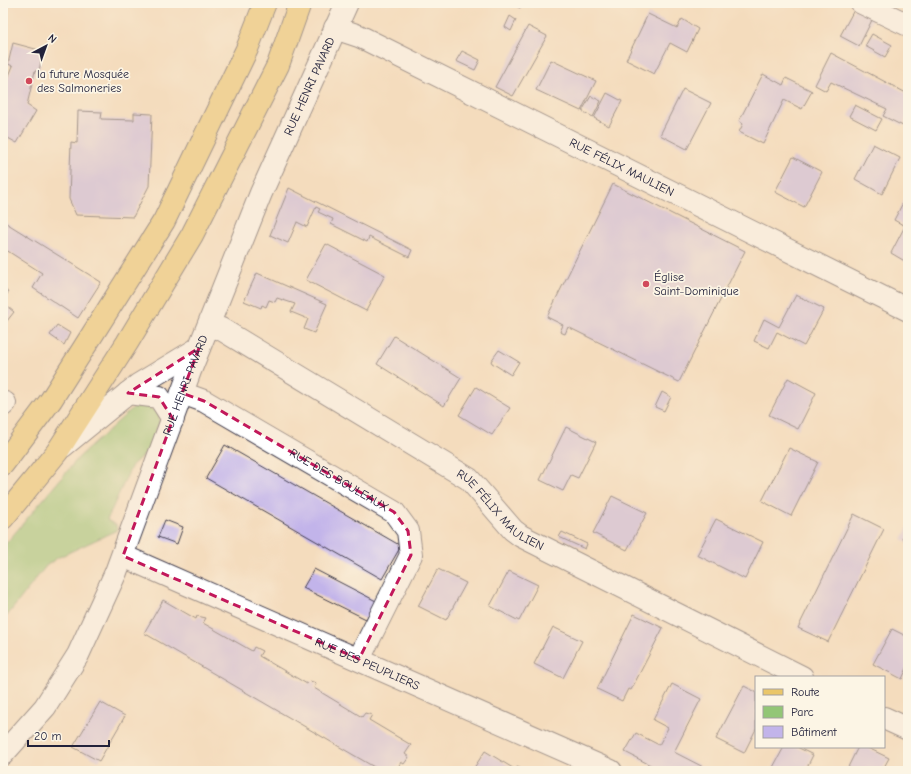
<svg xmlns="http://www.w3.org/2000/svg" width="911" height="774" font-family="'Comic Neue',sans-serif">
<rect width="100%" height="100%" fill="#fcf5e5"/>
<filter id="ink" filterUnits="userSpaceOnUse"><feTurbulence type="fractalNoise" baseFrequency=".025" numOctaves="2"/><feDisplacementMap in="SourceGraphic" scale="8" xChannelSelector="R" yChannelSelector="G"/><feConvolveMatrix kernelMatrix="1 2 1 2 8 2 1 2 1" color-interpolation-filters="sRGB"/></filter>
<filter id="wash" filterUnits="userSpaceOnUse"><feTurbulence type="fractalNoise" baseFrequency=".012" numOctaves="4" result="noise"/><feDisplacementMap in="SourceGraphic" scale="16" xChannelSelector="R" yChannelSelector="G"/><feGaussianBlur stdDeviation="0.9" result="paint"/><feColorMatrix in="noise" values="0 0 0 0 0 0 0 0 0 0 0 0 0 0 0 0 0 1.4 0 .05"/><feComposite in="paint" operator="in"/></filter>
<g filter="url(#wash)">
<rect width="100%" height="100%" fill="#f4dcbd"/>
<path fill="#93c676" stroke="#5a7458" d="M147,406L159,414V423L147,452L132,465L107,520L116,525L117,530L57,558L46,566L3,621V547L79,457L134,407Z"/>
<g id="blocks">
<path fill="#c2b4ea" d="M510,3H522L520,8Z
M855,8L873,18L859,46L840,36Z
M648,14L677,28L682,19L698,29L687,52L670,43L654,74L626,60Z
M510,16L516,20L511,31L505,27Z
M528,26L547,36L513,96L495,87Z
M872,34L892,45L885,57L865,46Z
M13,43L43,51L39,71H35L27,105L36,111L17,143L8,138L3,143V90L13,66L8,64Z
M462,51L480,60L475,70L456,61Z
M831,53L908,94V114L903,126L883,116L887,109L831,82L826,91L815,85Z
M551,60L596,81L581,111L536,90Z
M763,74L783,85L786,78L812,91L802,109L784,100L763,144L739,132L743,124L739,121Z
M683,89L711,103L687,149L660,135Z
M607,93L622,101L609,126L594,118Z
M591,96L601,101L593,117L582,111Z
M855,105L882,119L876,130L849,116Z
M78,111L102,112L101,119L134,120V113L152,114L149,186L133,217L76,215L69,199L71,142L77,143Z
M873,144L900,158L882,194L855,179Z
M793,157L822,172L804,207L775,192Z
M613,184L745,251L679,382L568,327L565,334L560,332L563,325L547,317Z
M289,188L412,250L409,257L369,237L367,242L331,224L333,219L318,212L320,209L316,207L307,227L297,222L288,243L270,235Z
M908,193V263L891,253L905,226L894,220Z
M3,221L101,282L78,318L33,288L42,273L3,248Z
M326,244L385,275L366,311L306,280Z
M257,273L327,304L314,333L304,329L308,319L291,312L295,304L277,298L275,302L269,300L266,307L262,305L261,308L244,301Z
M6,290L8,293L3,299V293Z
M796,295L824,309L804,346L777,332L769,348L754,341L764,319L779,327Z
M3,303L14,312L3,326Z
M57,325L70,333L64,345L50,335Z
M394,336L461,378L444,406L377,364Z
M499,350L519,362L511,375L492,363L491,361Z
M788,378L816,393L798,429L769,415Z
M476,387L510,408L492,435L459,415Z
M662,392L671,397L664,411L655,407Z
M566,427L596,442L578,478L571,475L563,491L540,480Z
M225,445L401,546L382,579L206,478Z
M789,448L818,462L791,516L762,501Z
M612,496L647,513L627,550L593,533Z
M854,514L884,529L828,642L798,628Z
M716,519L763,542L745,579L697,555Z
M165,520L183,527L177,544L158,537Z
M908,527V542L902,539Z
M562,532L587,544L585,549L559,537Z
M314,569L376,601L366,619L303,588Z
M438,569L466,583L446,620L418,606Z
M509,571L538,585L519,621L490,606Z
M163,600L196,619L197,616L206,618L203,623L252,651L254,647L262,651L259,656L307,684L310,681L316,683L314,688L362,717L365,713L372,715L369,720L411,745L405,754L409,757L404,764L401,762L396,771H381L144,633Z
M634,614L663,628L631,690L628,689L622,701L597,689Z
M553,627L582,641L563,678L534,664Z
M892,629L908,637V666L902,679L873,664Z
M672,684L701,699L674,752L711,771H662L625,752L636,733L659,745L668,728L653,720Z
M744,686L756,692V729L744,753L716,739Z
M100,702L125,716L99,761L73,747Z
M784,747H797L813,755L805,771H771Z
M858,747H866L889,758L882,771H846Z
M485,751L516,770L517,767L527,771H472Z"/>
</g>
</g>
<g filter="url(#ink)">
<use href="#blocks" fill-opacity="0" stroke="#423e4e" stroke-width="1"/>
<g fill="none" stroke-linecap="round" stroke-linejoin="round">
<g stroke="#423e4e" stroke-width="24">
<g id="minor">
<path d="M862,3L908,25"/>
<path id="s1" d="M335,28L359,36L908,310"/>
<path id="s2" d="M209,325L221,329L469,479L513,530L521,536L802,677"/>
<path d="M128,393L159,397L173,419"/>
<path id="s3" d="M182,393L204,401L394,512L408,531L411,555L359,659"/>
<path d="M3,405L5,403"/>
<path d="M62,447L138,385L199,348"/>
<path id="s4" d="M123,556L611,771"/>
<path d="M884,718L908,729"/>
<path id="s5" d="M3,754L45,707L78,655L116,572L190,371L261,193L347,3"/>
</g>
</g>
<g stroke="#423e4e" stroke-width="24">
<path id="major" d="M3,464L51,400L164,221L247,49L265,3
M3,518L57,452L127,343L192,235L278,65L300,3"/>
</g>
<use href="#minor" stroke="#fff" stroke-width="22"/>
<use href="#major" stroke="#eac669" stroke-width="22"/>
</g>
</g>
<path d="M0 0H911V774H0ZM199,348L182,393L204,401L394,512L408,531L411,555L359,659L123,556L173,419L159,397L128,393Z" fill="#f4dcbd" fill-opacity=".55" fill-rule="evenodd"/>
<path fill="none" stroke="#c2185b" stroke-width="3" stroke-dasharray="8 5" stroke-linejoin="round" d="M199,348L182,393L204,401L394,512L408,531L411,555L359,659L123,556L173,419L159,397L128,393Z"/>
<g fill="#d1495b" stroke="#fcf5e5" stroke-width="1.5">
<circle cx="29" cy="81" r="4"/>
<circle cx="646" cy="284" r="4"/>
</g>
<g text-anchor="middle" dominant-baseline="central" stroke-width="3.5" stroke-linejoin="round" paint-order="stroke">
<g font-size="12" fill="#22223b" stroke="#fcf5e5" text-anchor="start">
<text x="37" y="74">la future Mosquée<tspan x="37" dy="14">des Salmoneries</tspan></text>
<text x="654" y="277">Église<tspan x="654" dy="14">Saint-Dominique</tspan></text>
</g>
<g font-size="12" fill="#22223b" stroke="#fcf5e5">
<text stroke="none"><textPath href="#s5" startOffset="739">RUE HENRI PAVARD</textPath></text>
<text stroke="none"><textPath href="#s1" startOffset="319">RUE FÉLIX MAULIEN</textPath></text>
<text stroke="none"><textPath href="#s5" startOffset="415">RUE HENRI PAVARD</textPath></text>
<text stroke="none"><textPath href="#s3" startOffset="180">RUE DES BOULEAUX</textPath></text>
<text stroke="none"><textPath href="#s2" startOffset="347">RUE FÉLIX MAULIEN</textPath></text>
<text stroke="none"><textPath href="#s4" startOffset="267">RUE DES PEUPLIERS</textPath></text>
</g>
</g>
<rect width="911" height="774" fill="none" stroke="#fcf5e5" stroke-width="16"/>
<rect x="755" y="676" width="130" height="72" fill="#fcf5e5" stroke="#a5a1a1"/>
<rect x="763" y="689" width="20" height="6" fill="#eac669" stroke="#a5a1a1"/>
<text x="791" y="696" font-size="12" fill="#22223b">Route</text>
<rect x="763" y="706" width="20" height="12" fill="#93c676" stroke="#a5a1a1"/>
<text x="791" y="716" font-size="12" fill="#22223b">Parc</text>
<rect x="763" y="726" width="20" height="12" fill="#c2b4ea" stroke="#a5a1a1"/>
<text x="791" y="736" font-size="12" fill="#22223b">Bâtiment</text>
<g transform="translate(46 46) rotate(41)" stroke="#fcf5e5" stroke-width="3" paint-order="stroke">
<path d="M0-3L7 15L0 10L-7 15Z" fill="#22223b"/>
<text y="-6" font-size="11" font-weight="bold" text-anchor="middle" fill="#22223b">N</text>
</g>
<path d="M28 740v6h81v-6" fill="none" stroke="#22223b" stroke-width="2"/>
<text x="34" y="740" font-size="12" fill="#22223b" stroke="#fcf5e5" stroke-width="3" paint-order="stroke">20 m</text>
</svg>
